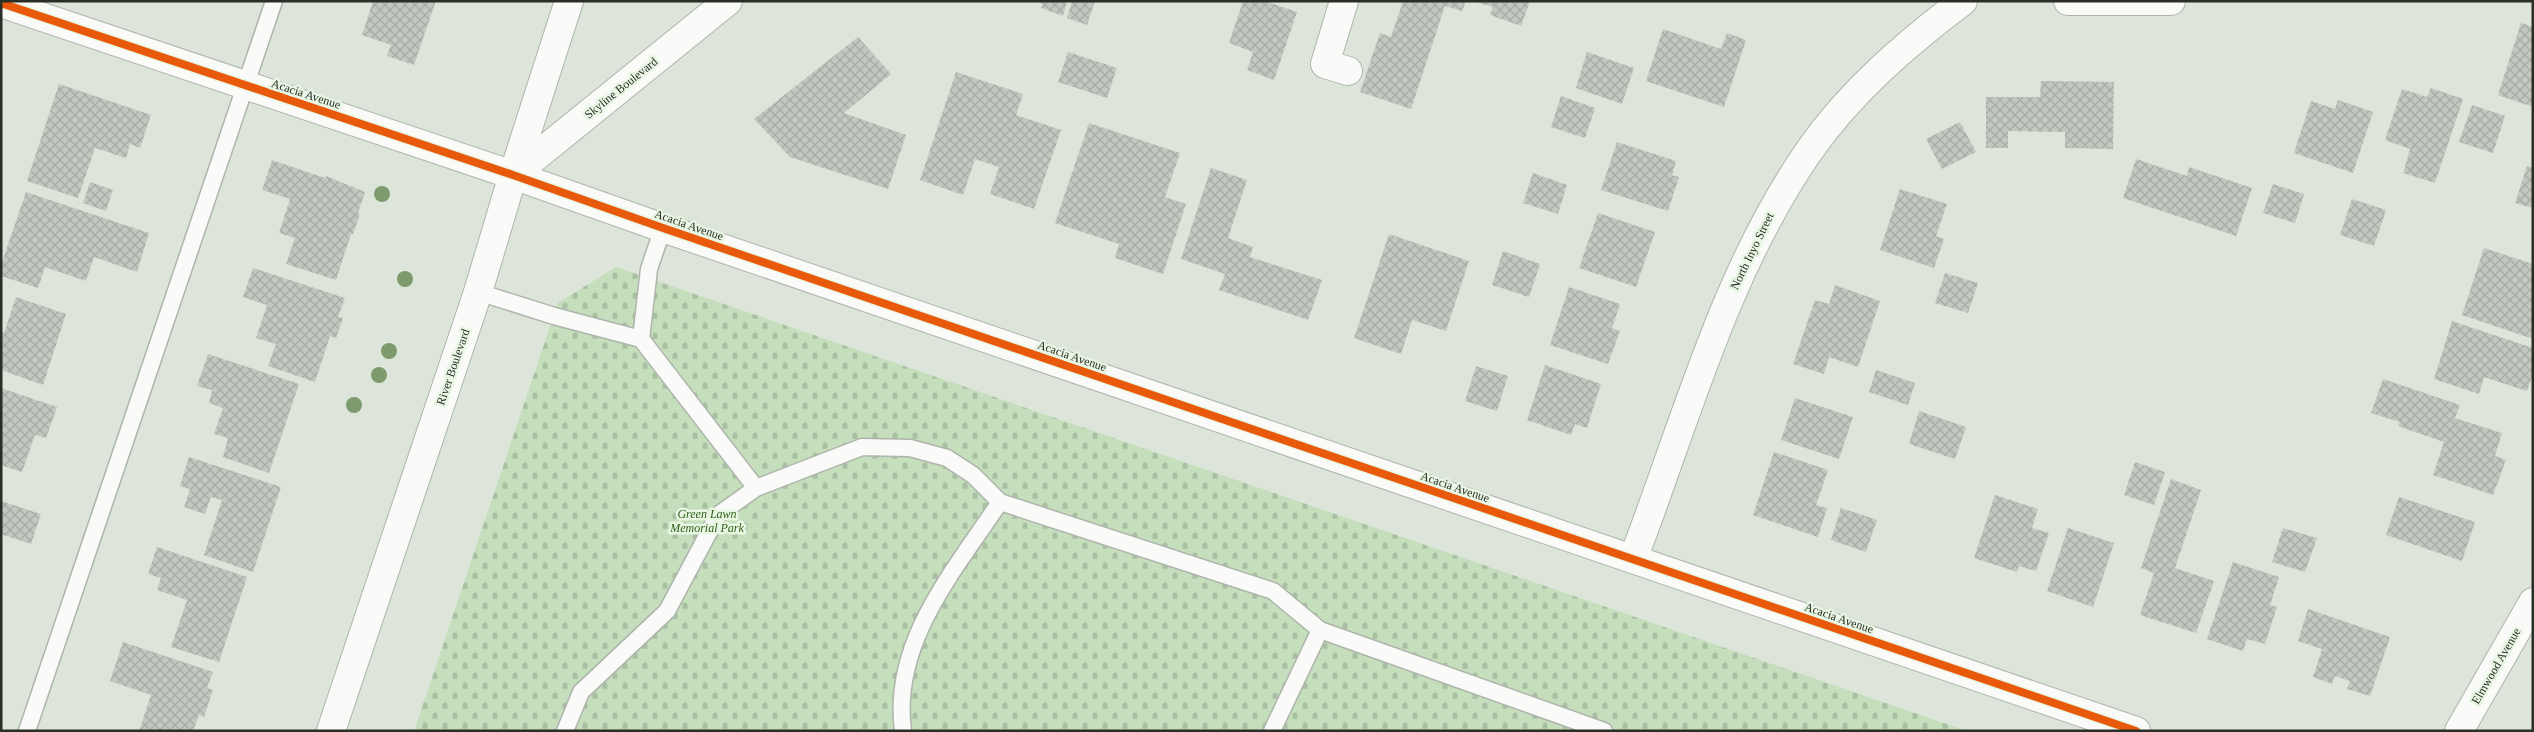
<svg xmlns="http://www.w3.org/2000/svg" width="2534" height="732" font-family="Georgia,serif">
<defs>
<pattern id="cemetery-stones" width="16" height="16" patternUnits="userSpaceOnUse" patternTransform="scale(1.25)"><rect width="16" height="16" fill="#c5debc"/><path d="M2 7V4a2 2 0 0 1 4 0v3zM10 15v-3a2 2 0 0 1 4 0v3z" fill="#a9bfa2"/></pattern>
<pattern id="building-cross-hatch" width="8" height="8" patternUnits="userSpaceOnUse" patternTransform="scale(1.25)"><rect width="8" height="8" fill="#c2c8c0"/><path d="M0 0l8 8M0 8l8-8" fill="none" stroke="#a7aca5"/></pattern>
</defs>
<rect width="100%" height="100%" fill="#dde5da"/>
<path fill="url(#cemetery-stones)" d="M616,267L1967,731H414L558,303Z"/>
<path fill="url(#building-cross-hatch)" d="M373,1H436L414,65L387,56L391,45L362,35Z
M1036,1H1067L1063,16L1041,8L1042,4Z
M1072,1H1095L1087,25L1067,18Z
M1243,1H1265L1297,12L1274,80L1247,70L1253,52L1229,43Z
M1403,1H1466L1462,11L1445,6L1411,109L1360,92L1380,33L1391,37Z
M1530,1L1521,26L1490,15L1493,7L1476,2Z
M2521,23L2533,27V107L2498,95Z
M1663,29L1721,49L1727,33L1746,40L1724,107L1646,81Z
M858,37L891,74L844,113L906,135L888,189L790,157L754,119Z
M1068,52L1117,68L1107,98L1058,82Z
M1587,52L1634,68L1622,104L1576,88Z
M956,72L1023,94L1016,115L1061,130L1034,209L990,194L999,167L975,159L963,195L920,180Z
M2041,81L2114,82L2113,149L2065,148V132L2008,131V148H1986V97H2040Z
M59,84L151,115L140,148L130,144L126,158L95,148L78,198L27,181Z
M2431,88L2463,99L2435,183L2403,173L2410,149L2385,140L2402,89L2427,97Z
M1561,96L1595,108L1585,138L1551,127Z
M2338,100L2373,112L2353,173L2294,153L2311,101L2335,109Z
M2472,105L2505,116L2493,153L2459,142Z
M1960,122L1976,152L1942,169L1926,139Z
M1089,123L1180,153L1165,197L1186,204L1163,274L1115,258L1119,244L1055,223Z
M1617,142L1676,161L1672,175L1679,177L1668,211L1601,190Z
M2136,159L2187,176L2189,167L2252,188L2236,236L2123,198Z
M272,160L325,178L326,176L365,192L358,213L360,214L353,234H351L336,280L286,264L295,238L279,233L290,199L262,190Z
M2527,166L2533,168V208L2515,203Z
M1211,168L1247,180L1228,238L1253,247L1250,257L1322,280L1308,320L1219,290L1225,274L1181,259Z
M1533,173L1567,185L1558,214L1523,203Z
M90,182L113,190L106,211L83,203Z
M2273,184L2304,194L2295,223L2263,213Z
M1900,189L1947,204L1936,236L1944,239L1934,268L1880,250Z
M26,192L149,233L137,272L94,257L86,281L45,267L38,288L1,276V265Z
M2352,199L2386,210L2374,246L2340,235Z
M1598,213L1655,232L1636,287L1579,268Z
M1389,234L1469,261L1446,331L1412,320L1401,354L1354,338Z
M2484,248L2533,264V339L2462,315Z
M1503,251L1540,264L1529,297L1492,285Z
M253,268L345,298L338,317L343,318L336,338L330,336L315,382L268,366L276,344L256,338L267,305L243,297Z
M1945,273L1978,283L1968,313L1935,303Z
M1835,285L1880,301L1858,367L1829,357L1824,374L1793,364L1815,300L1829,304Z
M1569,287L1620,304L1612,328L1620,331L1608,364L1550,345Z
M16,297L66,314L43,385L1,370V332L4,333Z
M2452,321L2533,348V374L2527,391L2484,377L2479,394L2434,379Z
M208,354L299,384L269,473L223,457L228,438L214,434L223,408L209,403L212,390L197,386Z
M1545,365L1601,384L1587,428L1575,424L1571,435L1527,420Z
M1476,366L1508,376L1497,411L1465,401Z
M1876,370L1915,383L1908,405L1869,392Z
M2383,379L2460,405L2455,418L2502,433L2495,456L2506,460L2493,495L2433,475L2444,442L2398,426L2400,422L2371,413Z
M1,388L57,407L46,438L35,435L22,472L1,465Z
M1795,398L1853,417L1839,459L1781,440Z
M1919,411L1966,427L1955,459L1909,444Z
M1774,452L1828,470L1816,505L1827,508L1818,537L1753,515Z
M189,457L281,487L253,572L204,555L222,500L211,497L205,514L184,507L190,489L180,486Z
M2135,462L2165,472L2154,505L2124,495Z
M2171,479L2201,490L2175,568L2214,581L2196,633L2140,615L2154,573L2141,568Z
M1995,495L2038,509L2032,528L2049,533L2036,571L2019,566L2017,572L1974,558Z
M2399,497L2475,522L2462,561L2386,535Z
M1,501L41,514L31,544L1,534Z
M1841,508L1877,520L1866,552L1831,540Z
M2068,528L2114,543L2093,607L2047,591Z
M2283,528L2317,538L2305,572L2272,562Z
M157,547L247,577L219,662L171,647L187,600L157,590L161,578L148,574Z
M2233,562L2279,577L2270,605L2277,607L2265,644L2247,639L2243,651L2207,639Z
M2308,609L2390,637L2370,696L2347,689L2350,681L2335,676L2332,684L2313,677L2322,649L2298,641Z
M123,642L213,672L207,688L213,690L204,717L199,715L193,731H139L151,695L110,681Z"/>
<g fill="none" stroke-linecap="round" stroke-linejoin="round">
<g stroke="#aeb4ac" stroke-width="19">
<path id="service" d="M663,228L649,269L641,339L756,488
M478,292L554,316L641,339
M27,731L274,1
M565,731L581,692L667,611L718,515L756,488L862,447L910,448L947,458L973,475L1000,502L1273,591L1320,630L1604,731
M903,731C891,643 954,571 1000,502
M1272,731L1320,630"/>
</g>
<g stroke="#aeb4ac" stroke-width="30">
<path id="minor" d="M1344,1L1325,64L1348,71
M2068,1H2171
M1,3L513,175L663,228L2136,731
M513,175L728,1
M1633,559C1686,421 1724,274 1809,151C1850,92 1906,44 1963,1
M2459,731L2533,602"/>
</g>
<g stroke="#aeb4ac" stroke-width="30">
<path id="secondary" d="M331,731L478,292L513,175L569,1"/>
</g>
<use href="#service" stroke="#fafbf9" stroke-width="16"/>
<use href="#minor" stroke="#fafbf9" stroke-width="28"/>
<use href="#secondary" stroke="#fafbf9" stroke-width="28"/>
<g stroke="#e8f6e3" stroke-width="11">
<path id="cycleway" d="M1,3L513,175L663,228L2136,731"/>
</g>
<use href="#cycleway" stroke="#e8590c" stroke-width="8"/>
</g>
<g fill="#7d9b6e">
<circle cx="382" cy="194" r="8"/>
<circle cx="405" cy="279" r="8"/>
<circle cx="389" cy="351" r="8"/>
<circle cx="379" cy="375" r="8"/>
<circle cx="354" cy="405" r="8"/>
</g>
<g text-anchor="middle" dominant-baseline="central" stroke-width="5" stroke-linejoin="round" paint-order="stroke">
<g font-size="12" fill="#292e27" stroke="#e8f6e3">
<text transform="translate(621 88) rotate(-39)">Skyline Boulevard</text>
<text transform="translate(306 94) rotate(18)">Acacia Avenue</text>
<text transform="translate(689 225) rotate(19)">Acacia Avenue</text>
<text transform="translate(1752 251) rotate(-64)">North Inyo Street</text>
<text transform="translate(1072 356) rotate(19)">Acacia Avenue</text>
<text transform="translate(453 367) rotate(-71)">River Boulevard</text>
<text transform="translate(1455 487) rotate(19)">Acacia Avenue</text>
<text transform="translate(1839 618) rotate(19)">Acacia Avenue</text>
<text transform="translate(2496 666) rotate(-60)">Elmwood Avenue</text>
</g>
<g font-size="12" font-style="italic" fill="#2f5f16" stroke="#e8f6e3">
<text x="707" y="514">Green Lawn<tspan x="707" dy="14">Memorial Park</tspan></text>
</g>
</g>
<rect width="2534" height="732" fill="none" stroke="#292e27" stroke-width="5"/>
</svg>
